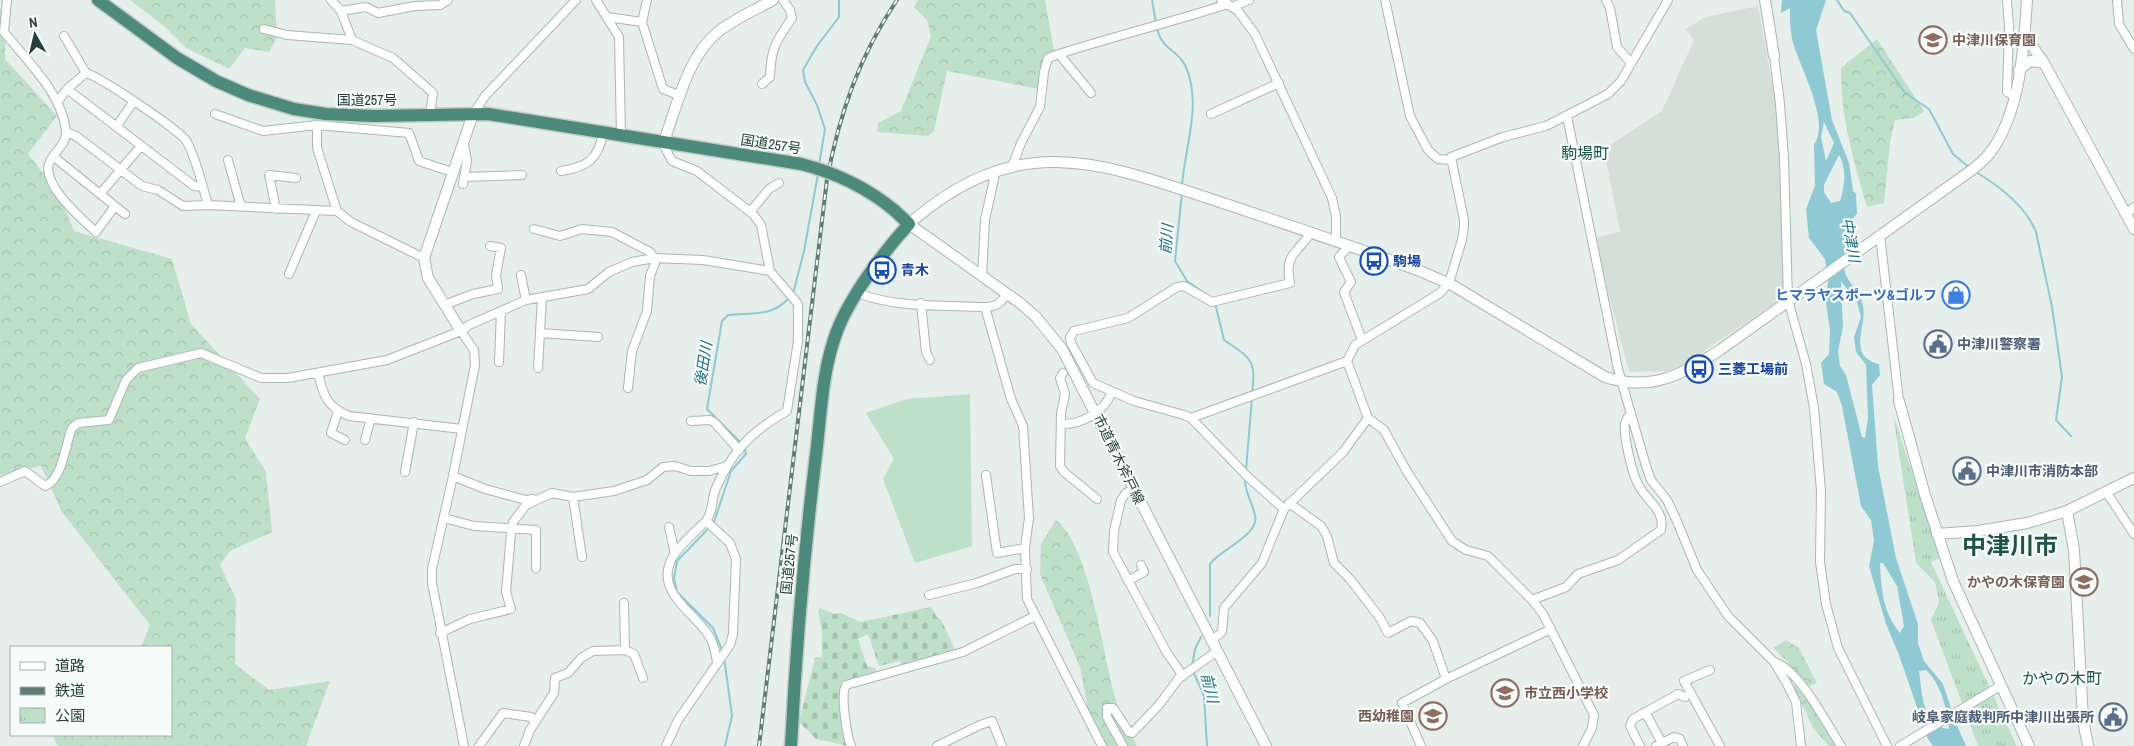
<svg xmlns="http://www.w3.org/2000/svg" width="2134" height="746" font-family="'Archivo Narrow','Noto Sans JP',sans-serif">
<defs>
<pattern id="forest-crowns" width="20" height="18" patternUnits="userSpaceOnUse" patternTransform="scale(1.25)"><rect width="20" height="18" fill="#bfe0c8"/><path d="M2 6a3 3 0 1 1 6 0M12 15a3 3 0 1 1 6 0" fill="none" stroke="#a4c1ad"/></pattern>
<pattern id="cemetery-stones" width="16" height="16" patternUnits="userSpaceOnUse" patternTransform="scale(1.25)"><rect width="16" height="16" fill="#bfe0c8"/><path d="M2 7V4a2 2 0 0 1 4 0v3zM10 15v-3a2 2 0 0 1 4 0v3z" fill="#a4c1ad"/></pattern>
<pattern id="park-tufts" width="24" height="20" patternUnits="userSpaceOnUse" patternTransform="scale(1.25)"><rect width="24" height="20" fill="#bfe0c8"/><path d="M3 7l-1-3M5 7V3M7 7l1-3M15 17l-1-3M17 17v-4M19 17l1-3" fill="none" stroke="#a4c1ad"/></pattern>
</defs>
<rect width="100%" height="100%" fill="#e6efeb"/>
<path fill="#d4dfda" d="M1758,6L1777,110L1780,179L1783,190L1786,296L1686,363L1668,371L1629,372L1594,238L1620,232L1604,149L1662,111L1694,40L1686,29L1705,17Z"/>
<path fill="#bfe0c8" d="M970,394L972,546L915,563L883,479L894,459L866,413L907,399Z"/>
<path fill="url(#forest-crowns)" d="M130,0H275L277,38L269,52L245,48L229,69L186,48L164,26Z
M918,0H1045L1054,50L1046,55L1040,73L1039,89L947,71L934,131L928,136L877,132L878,123L901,111L931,36L927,20L914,7Z
M0,9L6,18L5,59L57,116L28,154L58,192L74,231L172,259L191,324L260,399L245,438L266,472L272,532L230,551L220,565L236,599L235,664L269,690L330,681L306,746H58L52,735H171V647H141L150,625L62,512L41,466L0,475Z
M1877,39L1924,111L1914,118L1895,120L1890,143L1884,203L1867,207C1854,162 1840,115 1841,68Z
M1056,520C1090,546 1103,655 1115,697C1119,714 1129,730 1137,746H1107L1089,715L1080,667L1040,574L1041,544Z
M1786,640L1799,648L1817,683L1807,687L1839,746H1829L1813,728L1794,687L1799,678L1786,660L1773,648Z"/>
<path fill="url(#cemetery-stones)" d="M931,607L936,616L941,620L957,653L902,667L900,661L879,666L868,634L858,639L867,666L875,668L877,676L841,687L849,746L816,739L799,722L815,658L822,657V632L818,611L820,608L834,614L841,613L860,622Z"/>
<path fill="url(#park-tufts)" d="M1893,414L1940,558L1931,562L2017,746H1978L1931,620L1939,602L1935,582L1916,563Z"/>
<path fill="#8ec9d4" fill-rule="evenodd" d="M1782,0H1826L1816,30L1832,120L1849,163L1853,191L1856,194L1857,214C1852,219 1849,223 1847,230C1845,236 1843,267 1845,272C1848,283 1859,291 1862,302C1870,324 1844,355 1879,364L1880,375L1872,385L1878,466L1896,558L1918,624V643L1924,661L1943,684L1957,726L1966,746H1933L1928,739L1899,655L1886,624L1869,566L1874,541L1871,520L1861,506L1842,406L1837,392L1824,384L1821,363L1829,354L1830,330L1826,303L1828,280L1825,259L1809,238L1806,209L1815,186L1814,144C1831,123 1800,67 1793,43C1790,31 1790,21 1790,8L1781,13ZM1824,122L1834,143L1826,161L1821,137ZM1839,155C1847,169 1845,186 1840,201L1831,203L1824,192V185ZM1841,281L1857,302L1861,317L1854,337L1856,352L1866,365L1868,418L1865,438L1862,437L1846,375L1840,366L1838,351L1843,327ZM1880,563H1883L1897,586L1904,626L1900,633C1883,613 1881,588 1880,563ZM1926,670C1941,684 1947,708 1949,729C1922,727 1922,692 1919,671Z"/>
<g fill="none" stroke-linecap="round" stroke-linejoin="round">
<path stroke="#8ec9d4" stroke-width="2" d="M1152,0L1156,23
M1837,0L1844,11L1850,13L1905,93L1929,109L1953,154L1970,168
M1157,28C1162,51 1178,49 1186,67C1202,105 1185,146 1182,185
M819,165L825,129L817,105L805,82L803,70L817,46L839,17V0
M1976,172C1999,186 2026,206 2036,232L2052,307L2062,377L2056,420L2071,436
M1182,192L1175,261L1187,281L1213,299
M793,294L804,251L818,174
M1215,303L1224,340C1250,358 1257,359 1252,393
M741,443L707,409L722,321L728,315C753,312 771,318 790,297
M1246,470L1252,398
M713,525L731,471L746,454L744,446
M709,528L677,561L674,578L677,592L713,628L722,650
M1210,616V564C1221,549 1260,535 1255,515C1252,502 1244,491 1245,477
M724,657L732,716L725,746
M1192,666L1195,649L1201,637
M1193,671L1204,696L1207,746"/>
<g stroke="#a8b8b2" stroke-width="10">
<path id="minor" d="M7,0L4,32C27,61 62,93 66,131C67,144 55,151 50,161C39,183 82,219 96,232L115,206
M331,0L341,11L352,40L393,58L433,93L430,114
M596,0L619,37L621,136
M1221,0L1238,11L1255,34L1332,198L1336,217V240
M1385,0L1410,116L1428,150L1438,159L1450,160
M1606,0L1610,8L1617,47L1631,63
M2007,0L2009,27L2007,92L2014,96
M2117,0L2119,24L2134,49
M1232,7L1249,0
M341,11L366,7L378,13L415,6L440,5L448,0
M607,17L642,22L647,0
M642,22L663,89L681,96
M264,29L287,35L352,40
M64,36L86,73
M1059,54C1115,36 1172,22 1228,4
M1774,56L1780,104L1784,158L1788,300L1806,364L1814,408L1821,491L1820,562L1826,604L1838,648L1887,746
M762,84L770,77C771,47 776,42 792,18L790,10L783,0
M67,89L194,186L202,187
M58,101L67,89L86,73C100,77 183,132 187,142C197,161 202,185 208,205
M215,114L263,131L317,125L409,133L419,161L452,172
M473,114L485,96L576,0
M1211,114L1279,83
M1567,116L1618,369L1646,466L1651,480L1667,500L1676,519L1697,570L1728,616L1774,662L1786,682L1796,702L1801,746
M317,125V148L337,211L351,222L424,258
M116,127L134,101
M66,132L76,136L142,186L158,190L183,206L208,205L337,211
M663,144L672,161L697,171L753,214L761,225L770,271L798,304V341L787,411C752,431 732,451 716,488C711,499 714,510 706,521L730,543L736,559L733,634L730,645L678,720L666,746
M54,157L125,214
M228,160L241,207
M1012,167L1021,143L1040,107L1044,72L1048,58L1059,54L1091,93
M561,171C587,167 598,160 603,133
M464,177L522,175
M463,184L467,160L463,140
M100,194L141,146
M276,209L269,175L296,178
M751,211L769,189L779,183
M2126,214L2134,207
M534,229L560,236L582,229L612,232L650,252L654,258L655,263L650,276L647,311L632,351L628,388
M1880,235L1899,401
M1350,245L1339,257L1351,282L1344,292L1362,340
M289,274L316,211
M521,275L526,300
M982,277L985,220L994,179V171
M858,293C894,308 946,305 985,307C997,307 1000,303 1007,294
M921,303L926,352L930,360
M444,305L473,294L498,289L496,275L501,248L490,246
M985,307L1011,399L1023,426L1029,518L1025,548L1027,599L1102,746
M461,331L474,350L475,365L453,476L432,569V583L464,746
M540,333L598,337
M499,362L501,311
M538,368L542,297
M318,373C323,395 327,407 349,416L462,429
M1063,373L1060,378L1065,394L1061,413L1060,466L1064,472L1097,499
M338,411L331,433L345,440
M1191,418L1347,361
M691,421L710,420L714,422L739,450
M1061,424C1080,425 1105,412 1111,393
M365,440L371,418
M405,472L414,422
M986,475L997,553L1025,548
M453,476L485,489L526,500L533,499
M0,482L25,471L45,486C63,479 65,444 72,428L78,423L109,420L126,380L138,368L201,353L261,378H288L387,360L461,331L469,325L526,300L588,289L609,272L632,262L654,258L703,260L770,271
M1134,489L1126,493L1121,500L1114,531L1113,552L1167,653L1183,676
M2109,496L2134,534
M573,497L582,557
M1289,503L1321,526L1327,536L1334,563L1350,579L1380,618L1388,633L1411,621L1420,623L1433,641L1446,679L1551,629
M1284,509L1248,477L1191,418L1184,415L1134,401L1093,383L1071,343L1070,337L1074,331L1128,318L1177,287L1184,286L1212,302L1290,283C1284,252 1298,254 1311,232
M444,518L474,526L536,530V568
M706,521C695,532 680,544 672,558C655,591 691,610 707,633C714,641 715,652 717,662
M669,527L675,554
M1128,581L1144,572L1141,565
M929,595L977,583L1015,569H1027
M1532,600L1566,587L1578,574L1618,560L1661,530C1666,510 1645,500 1638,484C1632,473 1623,435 1625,423C1626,420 1628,416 1631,413
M440,633L470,619L511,609L506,592L511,533L513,522L526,505L552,493L573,497L614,491L647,480L663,467L675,466L691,471H709L727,466
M1211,641L1222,632L1224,608L1262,563L1284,509L1343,452L1368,418
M625,650L634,654L643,678
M1774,662C1799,669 1827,724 1841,746
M1710,670L1684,681L1720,746
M1645,712L1662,743
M479,746L503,713L531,717L535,722
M524,746L530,730L554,693L555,678L568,673L581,658L593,651L625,650L624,603
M851,746C847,736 840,694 846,685L963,652L1035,616
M937,746L980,725L992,721L1002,746
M1123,746L1107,717V708H1113L1129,732L1132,733L1159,705L1179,678L1216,652
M1421,746L1402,703L1446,679
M1583,746L1592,728L1594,715L1543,614L1532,600L1488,556L1466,550L1452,541L1406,470L1384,430L1368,418L1347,361L1355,345L1440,293L1449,283L1462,240L1464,227V220L1451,157L1503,137L1546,126L1608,94L1621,81L1668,0
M1640,746L1630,726L1633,719L1678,694L1685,697
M1656,746L1674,737L1680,739L1683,746
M1900,746L2000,686"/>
</g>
<g stroke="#a8b8b2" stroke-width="12">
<path id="tertiary" d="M1765,0L1774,56
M2024,34L2044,63L2134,229
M2019,70L2030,61L2044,63
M663,144C677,107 687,56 719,31C736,18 755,10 773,0
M461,331L428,278L424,258L473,114
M1899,401L1925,495L1953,581L2029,746
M2067,511L2074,550L2083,720L2088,746
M1937,534L1978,531L2027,523L2067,511L2134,478
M1266,746L1062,349L1036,317L1020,303L909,224C1020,127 1102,163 1226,204C1291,226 1355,247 1420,271L1452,285L1605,377C1651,392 1682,375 1720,350L1969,172C1976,167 1983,161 1989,154C2020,116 2024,48 2027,0"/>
</g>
<g stroke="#c2cac8" stroke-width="15">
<path id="trunk" d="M98,0L177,58L216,81L248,95L294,109L326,114L373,116L488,114L801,164
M791,746C796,648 804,552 816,455C821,414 822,370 837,331C850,297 884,251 909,224L894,210"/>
</g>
<use href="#minor" stroke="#fff" stroke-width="8"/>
<use href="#tertiary" stroke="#fff" stroke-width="10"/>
<use href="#trunk" stroke="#4c8a7c" stroke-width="12"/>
<g stroke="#5f7d75" stroke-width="4">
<path id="rail" d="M759,746L827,179C840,112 859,57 897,0"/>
</g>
<use href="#rail" stroke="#f7fbf9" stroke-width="2" stroke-dasharray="5.5" stroke-linecap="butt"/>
<g stroke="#c2cac8" stroke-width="15" stroke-linecap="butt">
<path id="trunk-bridge" d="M801,164C837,173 866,187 894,210"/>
</g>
<use href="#trunk-bridge" stroke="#4c8a7c" stroke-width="12"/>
</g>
<defs>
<g id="school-ring" transform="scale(1.4375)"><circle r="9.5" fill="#f7fbf9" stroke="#8d6e63" stroke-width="1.5"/><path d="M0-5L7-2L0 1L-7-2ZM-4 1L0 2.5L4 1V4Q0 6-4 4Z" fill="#8d6e63"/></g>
<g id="bus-ring" transform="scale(1.4375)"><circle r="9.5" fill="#f7fbf9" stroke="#1a4fb4" stroke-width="1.5"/><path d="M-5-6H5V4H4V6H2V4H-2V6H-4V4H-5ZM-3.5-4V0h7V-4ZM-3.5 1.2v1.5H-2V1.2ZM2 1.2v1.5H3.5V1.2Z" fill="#1a4fb4"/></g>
<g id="shop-ring" transform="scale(1.4375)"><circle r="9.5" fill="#f7fbf9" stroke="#3f7fe0" stroke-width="1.5"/><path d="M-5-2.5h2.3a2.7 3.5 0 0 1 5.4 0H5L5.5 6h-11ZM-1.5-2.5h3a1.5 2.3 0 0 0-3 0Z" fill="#3f7fe0"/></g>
<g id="civic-ring" transform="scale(1.4375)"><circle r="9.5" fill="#f7fbf9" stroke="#5c6f8a" stroke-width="1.5"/><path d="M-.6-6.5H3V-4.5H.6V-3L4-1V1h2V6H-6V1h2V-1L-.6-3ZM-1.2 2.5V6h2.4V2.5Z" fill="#5c6f8a"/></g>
</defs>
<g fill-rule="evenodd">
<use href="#school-ring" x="1933" y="40"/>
<use href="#bus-ring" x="1374" y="261"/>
<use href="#bus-ring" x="882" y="270"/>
<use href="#shop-ring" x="1956" y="295"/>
<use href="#civic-ring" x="1938" y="344"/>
<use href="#bus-ring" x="1699" y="369"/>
<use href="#civic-ring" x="1967" y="471"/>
<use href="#school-ring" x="2084" y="582"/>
<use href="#school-ring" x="1505" y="693"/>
<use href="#school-ring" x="1433" y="716"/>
<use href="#civic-ring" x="2113" y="717"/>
</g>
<g text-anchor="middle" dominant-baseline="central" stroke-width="4.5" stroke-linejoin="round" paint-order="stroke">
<g font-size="14" font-weight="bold" fill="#785e54" stroke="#f7fbf9" text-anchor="start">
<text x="1952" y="40">中津川保育園</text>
<text x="2065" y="582" text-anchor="end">かやの木保育園</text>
<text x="1524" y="693">市立西小学校</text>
<text x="1414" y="716" text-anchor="end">西幼稚園</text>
</g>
<g font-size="14" fill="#24423a" stroke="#f7fbf9">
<text x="367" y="100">国道257号</text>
<text transform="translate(771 144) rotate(9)">国道257号</text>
<text transform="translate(1119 459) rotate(64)">市道青木斧戸線</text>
<text transform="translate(789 564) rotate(-84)">国道257号</text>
</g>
<g font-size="14" font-weight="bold" fill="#164399" stroke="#f7fbf9" text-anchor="start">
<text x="1393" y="261">駒場</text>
<text x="901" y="270">青木</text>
<text x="1718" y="369">三菱工場前</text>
</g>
<g font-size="14" font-weight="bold" fill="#366cbe" stroke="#f7fbf9" text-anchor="end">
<text x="1937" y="295">ヒマラヤスポーツ&amp;ゴルフ</text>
</g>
<g font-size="14" font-weight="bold" fill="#4e5e75" stroke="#f7fbf9" text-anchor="start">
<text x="1957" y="344">中津川警察署</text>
<text x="1986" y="471">中津川市消防本部</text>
<text x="2094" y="717" text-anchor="end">岐阜家庭裁判所中津川出張所</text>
</g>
<g font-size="15" font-style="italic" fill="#1c6f80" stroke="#f7fbf9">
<text transform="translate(1166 239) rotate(-85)">前川</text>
<text transform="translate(1851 240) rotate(80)">中津川</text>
<text transform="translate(703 364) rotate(-81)">後田川</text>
<text transform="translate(1210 688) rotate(77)">前川</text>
</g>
<g font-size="16" fill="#1f5548" stroke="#f7fbf9">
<text x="1585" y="153">駒場町</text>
<text x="2062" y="678">かやの木町</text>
</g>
<g font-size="24" font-weight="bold" fill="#1f5548" stroke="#f7fbf9">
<text x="2010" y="545">中津川市</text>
</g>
</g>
<rect x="10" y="646" width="162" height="90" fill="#f7fbf9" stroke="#a3b1ad"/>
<rect x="20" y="662" width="25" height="8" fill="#ffffff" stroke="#a3b1ad"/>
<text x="55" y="671" font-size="15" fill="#24423a">道路</text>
<rect x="20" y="687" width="25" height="8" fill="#5f7d75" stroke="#a3b1ad"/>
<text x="55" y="696" font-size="15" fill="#24423a">鉄道</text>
<rect x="20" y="708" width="25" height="15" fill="url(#park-tufts)" stroke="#a3b1ad"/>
<text x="55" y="721" font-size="15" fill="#24423a">公園</text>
<g transform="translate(35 35) rotate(352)" stroke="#f7fbf9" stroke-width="4" paint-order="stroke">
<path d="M0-4L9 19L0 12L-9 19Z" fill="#24423a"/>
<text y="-8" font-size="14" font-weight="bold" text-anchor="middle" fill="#24423a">N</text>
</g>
</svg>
